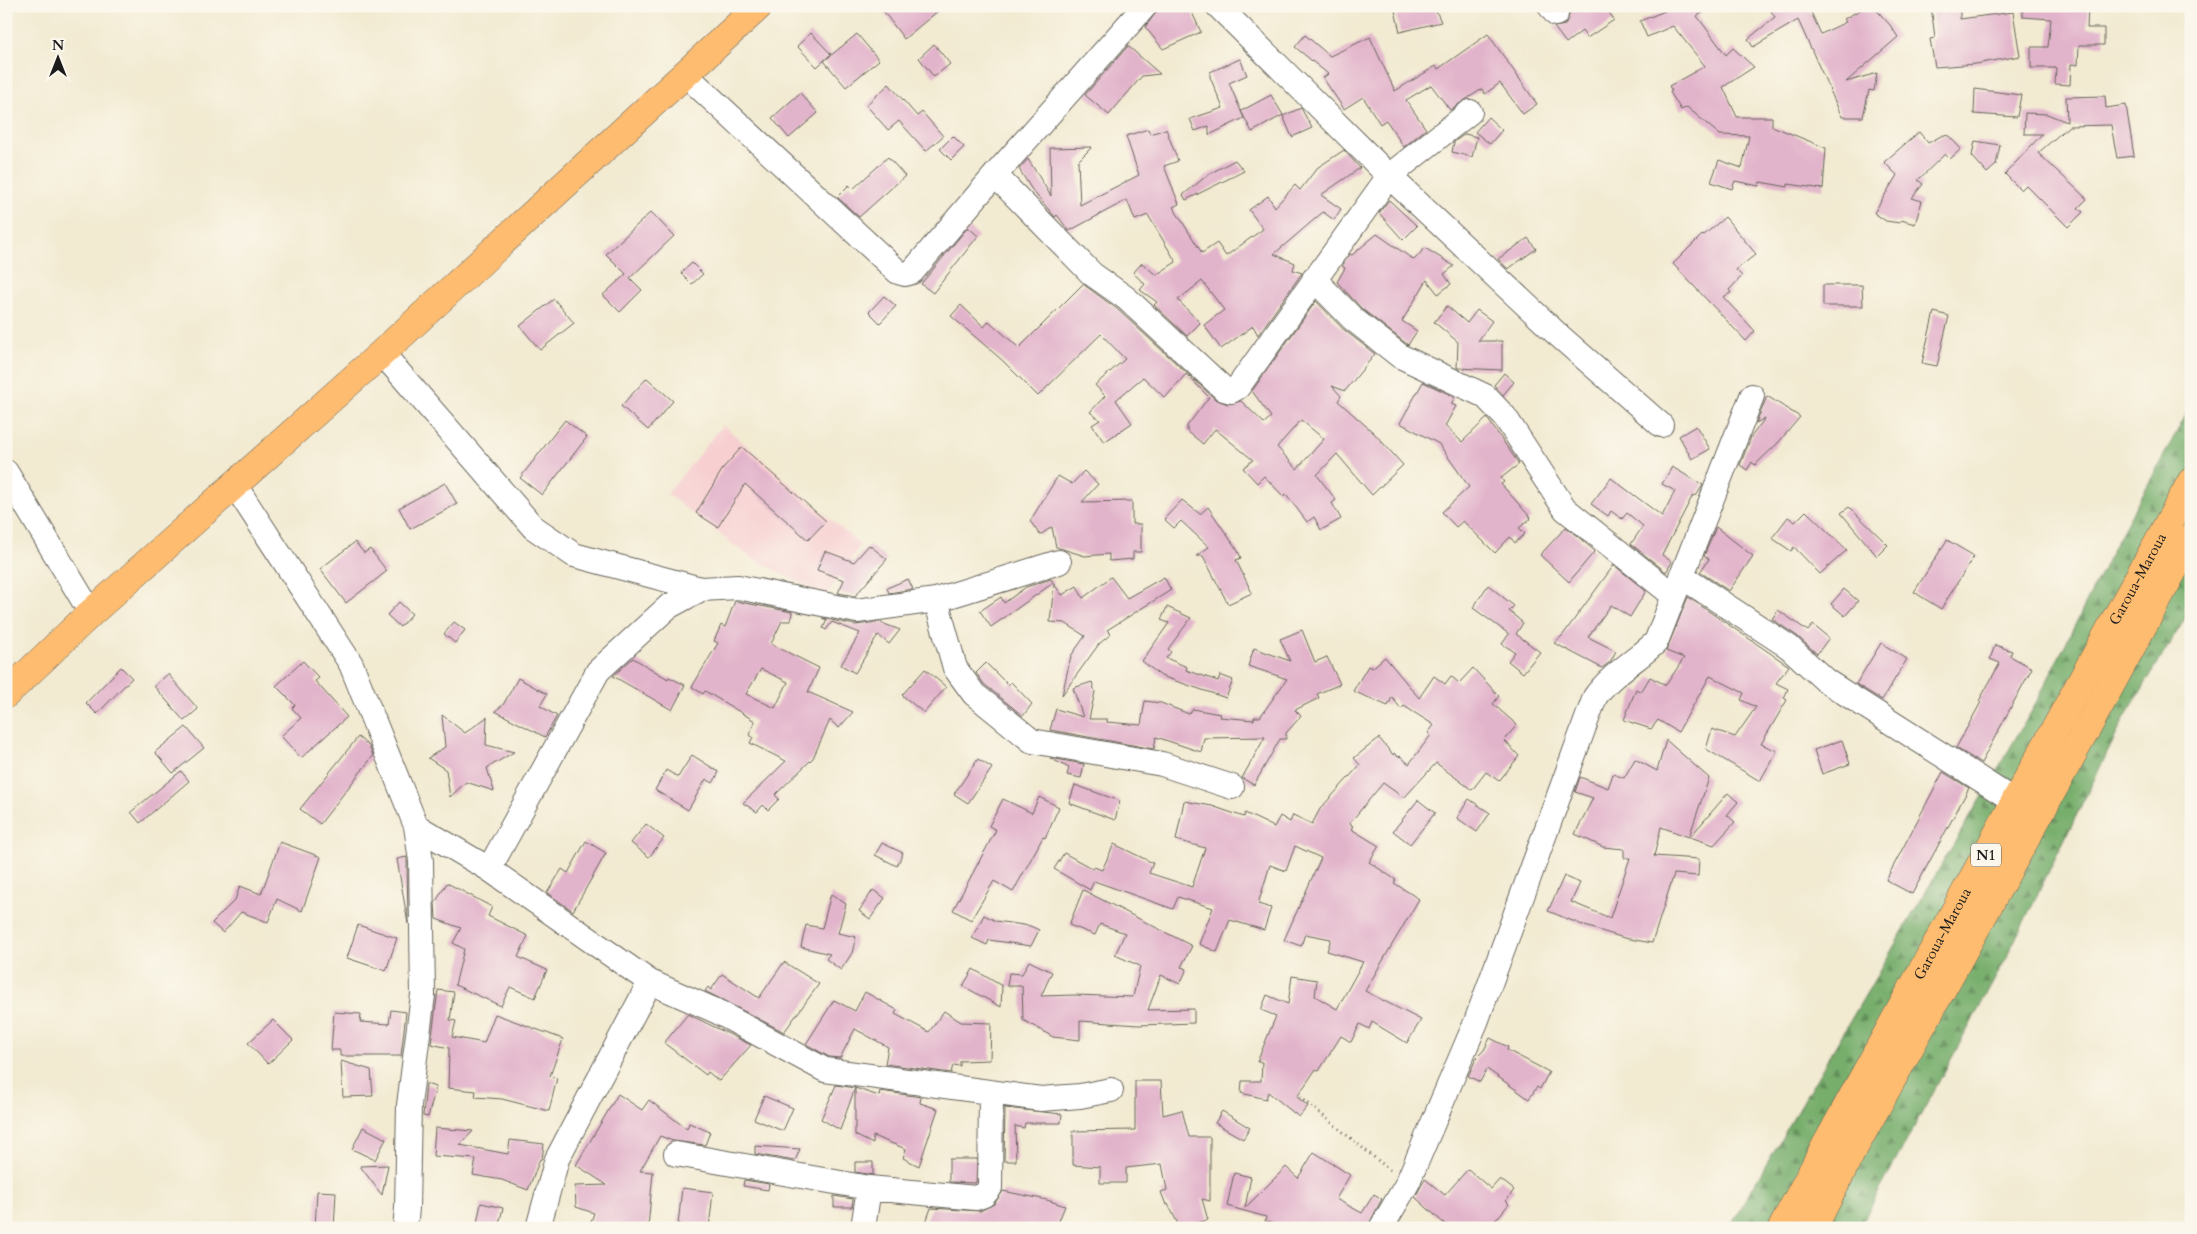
<svg xmlns="http://www.w3.org/2000/svg" width="2197" height="1234" font-family="Cardo,serif">
<defs>
<pattern id="forest-firs" width="22" height="20" patternUnits="userSpaceOnUse" patternTransform="scale(1.25)"><rect width="22" height="20" fill="#77ae6c"/><path d="M5 1l3.5 6h-7zM16 11l3.5 6h-7z" fill="#618d58"/></pattern>
</defs>
<rect width="100%" height="100%" fill="#fbf7ec"/>
<filter id="ink" filterUnits="userSpaceOnUse"><feTurbulence type="fractalNoise" baseFrequency=".02" numOctaves="2"/><feDisplacementMap in="SourceGraphic" scale="10" xChannelSelector="R" yChannelSelector="G"/><feConvolveMatrix kernelMatrix="1 2 1 2 8 2 1 2 1" color-interpolation-filters="sRGB"/></filter>
<filter id="wash" filterUnits="userSpaceOnUse"><feTurbulence type="fractalNoise" baseFrequency=".0096" numOctaves="4" result="noise"/><feDisplacementMap in="SourceGraphic" scale="20" xChannelSelector="R" yChannelSelector="G"/><feGaussianBlur stdDeviation="1.12" result="paint"/><feColorMatrix in="noise" values="0 0 0 0 0 0 0 0 0 0 0 0 0 0 0 0 0 1.4 0 .05"/><feComposite in="paint" operator="in"/></filter>
<g filter="url(#wash)">
<rect width="100%" height="100%" fill="#f2ead1"/>
<path fill="#f7cfd1" d="M723,425L860,545L826,596L750,557L667,494Z"/>
<path fill="url(#forest-firs)" stroke="#4a6544" d="M2191,406V609L2125,717L2002,966L1859,1228H1729L2034,707L2116,543Z"/>
<g id="blocks">
<path fill="#e2b4cb" fill-rule="evenodd" d="M892,6H944L904,39L884,12Z
M1161,6H1189L1201,32L1163,49L1145,27Z
M1394,6H1434L1441,22L1400,32Z
M1580,6H1605L1614,20L1587,38L1582,31L1566,43L1554,27L1565,25L1570,13Z
M1662,6H1713L1697,16L1726,55L1733,48L1754,67L1723,87L1737,117H1772V126L1826,148L1823,189L1788,184V187L1760,182L1759,186L1735,181L1732,189L1711,182L1719,160L1742,168L1749,136L1720,135L1687,107L1681,110L1670,92L1672,91L1669,86L1705,66L1673,26L1647,37L1640,21L1665,11Z
M1779,6H1814L1810,10L1821,34L1846,22L1844,19L1867,6H1873L1890,25L1898,37L1846,82L1877,73L1874,91L1869,90L1863,117H1842L1798,20L1753,47L1748,39L1775,17L1771,11Z
M1931,6H1960V19L2013,12L2020,56L1976,64L1935,67L1930,39L1935,38Z
M2023,6L2088,7L2087,28H2104V45H2079L2078,65L2071,64L2070,85L2055,84L2056,68H2031V47H2048L2051,19L2023,17Z
M811,33L831,54L817,67L797,46Z
M857,34L879,60L846,87L824,61Z
M1488,34L1537,104L1523,114L1500,83L1485,94L1482,89L1450,110L1431,85L1406,100L1426,129L1404,147L1386,120L1380,124L1363,97L1344,109L1323,78L1328,74L1295,47L1305,35L1330,56L1370,37L1395,91L1436,66L1438,69Z
M934,44L950,64L934,77L919,58Z
M1128,46L1160,74L1142,76L1109,115L1085,95Z
M1240,59L1247,75L1229,83L1244,118L1209,135V126L1195,131L1190,119L1223,108L1210,77V72Z
M889,84L917,116L922,112L943,136L926,151L899,121L888,130L866,105Z
M1975,89L2021,95L2017,117L1974,114Z
M800,93L818,113L789,138L772,118Z
M1271,95L1283,115L1252,132L1241,111Z
M2105,96L2106,108L2126,105L2134,156L2117,158L2111,125L2069,126L2038,153L2087,199L2078,208L2083,212L2068,227L2026,185L2021,190L2005,174L2042,134H2024L2025,113L2047,114L2067,122L2066,97Z
M1301,108L1312,128L1292,137L1283,116Z
M1488,117L1502,130L1490,144L1475,132Z
M1148,129L1150,134L1166,129L1178,161L1164,166L1179,204L1173,207L1202,253L1217,243L1226,256L1263,229L1249,210L1268,196L1275,207L1295,185L1300,190L1317,168L1344,150L1360,168L1321,195L1341,209L1334,220L1323,212L1274,254L1295,263L1293,270L1302,273L1258,335L1253,326L1221,349L1204,325L1224,310L1202,281L1178,300L1200,323L1187,336L1154,305L1157,302L1140,290L1145,284L1133,273L1142,263L1156,275L1176,262L1148,215L1135,220L1127,200L1069,231L1057,215L1055,217L1032,190L1019,169L1028,159L1051,196L1050,148L1092,147L1078,161L1080,205L1139,175L1126,136Z
M1919,132L1928,143L1943,135L1949,136L1961,149L1950,159L1945,154L1918,180L1923,184L1912,198L1922,201L1915,224L1901,220L1900,223L1886,221L1874,213L1897,175L1884,162Z
M1465,134L1477,137L1472,157L1452,152L1454,142Z
M953,136L964,147L951,160L940,149Z
M1975,141L2000,145L1996,165L1987,173L1972,156Z
M888,157L905,176L859,217L837,197L849,185L853,189Z
M1235,160L1244,171L1186,200L1183,195L1209,174Z
M1389,200L1417,226L1403,240L1379,213Z
M651,212L674,236L630,278L642,290L620,312L603,295L626,274L606,254Z
M1725,217L1756,254L1736,270L1742,276L1729,290L1731,293L1723,297L1755,331L1746,341L1673,264L1702,235L1703,236Z
M968,227L978,236L933,293L921,284Z
M1377,234L1414,260L1425,248L1454,266L1444,274L1451,284L1438,294L1427,280L1402,321L1417,331L1408,345L1362,309L1337,282L1345,268L1342,266L1350,254L1352,255Z
M1528,238L1536,249L1508,269L1498,259Z
M692,263L703,274L692,284L681,273Z
M1083,284L1117,309L1215,399L1228,404L1241,401L1264,423L1271,417L1252,391L1316,301L1343,329L1375,354L1345,391L1332,386L1341,396L1338,401L1374,433L1403,465L1372,495L1337,454L1317,475L1336,500L1332,503L1341,519L1321,530L1314,517L1307,522L1286,494L1283,496L1264,476L1257,483L1243,468L1253,460L1215,429L1203,444L1187,431V426L1209,397L1186,374L1165,398L1143,377L1116,400L1132,423L1104,442L1092,425L1100,420L1090,412L1105,396L1095,385L1125,359L1101,334L1038,396L1002,360L951,316L961,305L984,327L989,321L1019,348ZM1301,420L1324,439L1297,469L1277,447Z
M1823,285H1862L1863,306H1823Z
M884,296L896,306L880,323L869,312Z
M554,299L574,323L540,350L520,326Z
M1447,306L1467,323L1477,310L1492,321L1478,341H1502V370L1457,368L1458,342L1434,322Z
M1934,312L1949,316L1937,366L1922,363Z
M1504,373L1514,382L1503,395L1494,385Z
M647,378L673,401L648,430L621,406Z
M1423,382L1455,397L1451,404L1456,406L1445,426L1462,442L1487,418L1519,464L1501,478L1504,482L1501,484L1531,518L1519,528L1525,534L1515,543L1510,537L1495,553L1463,521L1456,527L1442,512L1469,487L1439,444L1400,423Z
M1767,396L1800,417L1778,443L1755,465L1752,462L1747,470L1740,465L1751,437L1765,418L1756,423Z
M565,420L587,437L542,495L520,478Z
M1696,426L1710,449L1692,459L1679,436Z
M742,447L826,521L808,540L745,484L718,527L696,513L724,467Z
M1672,467L1703,485L1696,496L1693,495L1662,555L1672,562L1666,572L1631,544L1643,526L1627,513L1622,519L1611,511L1608,516L1591,504L1611,478L1662,516L1675,491L1662,484Z
M1084,471L1098,484L1082,502L1132,501V524H1141V552H1133V559L1109,561V554L1085,556L1056,547L1052,527L1040,535L1030,521L1058,476L1072,484Z
M445,483L457,504L410,529L399,508Z
M1182,500L1200,514L1208,507L1238,551L1241,558L1236,560L1252,593L1228,604L1203,556H1196L1209,547L1181,521L1174,528L1164,519Z
M1849,507L1888,545L1877,556L1841,513Z
M1806,511L1847,550L1820,574L1794,547L1791,551L1772,538L1788,517L1795,522Z
M1566,527L1595,551L1569,582L1540,555Z
M1716,527L1753,556L1729,591L1700,572L1709,559L1704,556Z
M1947,540L1974,556L1941,609L1914,592Z
M355,542L364,553L370,549L387,571L346,603L320,569Z
M869,545L887,559L855,596L838,593L844,580L817,570L825,551L854,562Z
M1614,565L1646,591L1630,617L1611,605L1588,637L1616,651L1610,662L1602,668L1554,643L1562,636Z
M1111,577L1127,598L1164,577L1171,590L1107,630L1111,634L1099,644L1062,695L1071,656L1085,636L1065,623L1050,622L1054,584L1062,595L1077,586L1083,598Z
M908,579L913,589L889,593L887,588Z
M1051,579L1053,583L991,627L980,611L1001,597L1004,603L1026,587Z
M1488,585L1514,606L1509,611L1523,623L1516,634L1540,652L1523,673L1508,661L1515,652L1502,644L1509,634L1473,608Z
M1844,589L1858,601L1845,616L1831,604Z
M1688,597L1789,666L1776,683L1788,689L1784,698L1787,700L1761,744L1777,751L1760,781L1706,749L1712,729L1735,737L1756,707L1741,700L1744,693L1710,676L1678,732L1658,720L1651,729L1624,720L1636,689L1641,692L1650,677L1666,685L1684,658L1666,651Z
M735,601L792,612L791,621H782L771,644L819,668L808,692L853,712L839,728L830,720L813,758L775,795L779,799L768,810L763,805L757,812L743,803L786,761L750,743L753,737L749,735L755,721L705,691L703,694L692,687L718,643L714,641L721,625L725,627ZM761,669L788,682L775,708L746,694Z
M399,602L412,614L400,627L387,615Z
M1167,607L1191,618L1168,649L1171,652L1166,658L1187,667L1186,670L1218,681L1220,675L1233,680L1226,698L1161,676L1142,661L1169,623L1161,620Z
M1778,610L1808,631L1813,625L1829,638L1817,654L1797,636L1772,619Z
M822,618L855,625L879,622L900,630L889,644L878,635L855,673L841,665L860,633L832,622L826,630L823,628L827,620Z
M454,622L465,630L455,643L444,634Z
M1302,630L1315,662L1327,657L1340,684L1317,694L1319,698L1295,710L1301,716L1286,733V739H1280L1254,785L1242,778L1265,737L1204,738L1201,752L1156,737L1154,749L1050,730L1056,709L1083,717L1073,688L1092,682L1095,692L1089,719H1107V722L1141,725L1145,701L1161,703L1189,714L1193,709L1220,714L1219,717L1254,720V717H1260L1287,679L1248,666L1254,648L1290,661L1280,639Z
M1881,643L1907,659L1882,700L1856,684Z
M1995,645L2012,651L2010,656L2032,668L1981,763L1956,748L1981,702L1979,701L2000,663L1990,659Z
M1385,657L1419,698L1434,676L1445,684L1451,676L1459,683L1473,668L1499,696L1493,704L1517,725L1504,740L1519,756L1499,781L1486,772L1472,790L1436,763L1404,798L1383,783L1349,824L1353,826L1351,829L1379,846L1369,862L1396,880L1394,883L1419,899L1365,991L1421,1020L1407,1043L1372,1022L1369,1029L1360,1024L1351,1042L1341,1036L1319,1071L1316,1069L1297,1097L1308,1106L1299,1117L1268,1092L1266,1099L1241,1093L1242,1081H1261L1262,1062H1257L1276,1016L1261,1010L1267,995L1288,1004L1292,976L1317,980L1315,996L1337,1009L1363,962L1327,951L1331,939L1305,934L1301,946L1284,940L1321,858L1295,846L1286,871L1270,865L1258,904L1271,908L1264,930L1230,920L1217,952L1199,944L1213,908L1178,897L1173,909L1094,881L1090,890L1054,869L1064,853L1093,869L1094,867L1102,870L1114,844L1153,863L1149,873L1192,887L1205,848L1176,840L1184,801L1212,806L1244,817L1245,813L1274,827L1280,816L1290,822L1293,815L1312,824L1320,809L1360,765L1354,758L1379,738L1393,755L1394,753L1398,757L1400,756L1409,764L1431,735L1428,733L1434,725L1404,706L1401,709L1392,697L1388,706L1353,691L1368,666L1372,668Z
M633,658L668,679L669,677L685,685L672,710L613,676Z
M303,661L319,678L315,681L347,717L301,758L281,736L301,718L292,708L295,705L276,686Z
M986,663L1008,685L1011,682L1032,704L1023,716L984,684L976,673Z
M121,667L132,678L97,714L86,703Z
M925,669L946,687L924,713L902,695Z
M168,674L198,709L184,721L154,686Z
M518,678L547,694L540,706L557,716L545,737L495,711L503,705Z
M442,715L465,733L487,717L486,745L514,752L487,768L494,791L466,782L450,797L446,770L428,758L445,747Z
M186,727L204,748L173,773L155,752Z
M358,737L369,746L373,756L320,824L300,809Z
M1666,740L1709,778L1689,837L1661,827L1654,856L1699,859L1698,876L1674,874L1652,943L1624,938L1585,926L1548,911L1564,876L1580,883L1571,902L1610,918L1630,858H1624V849L1603,847L1575,834L1593,798L1575,792L1580,777L1608,788L1613,774L1624,778L1635,759L1657,771Z
M1842,740L1850,764L1822,774L1814,750Z
M692,755L719,772L713,783L706,779L688,810L655,790L666,770L678,777Z
M1050,758L1084,764L1081,778L1067,775L1069,768Z
M978,759L992,768L968,803L954,794Z
M181,771L189,781L140,823L131,812Z
M1943,772L1969,788L1912,894L1886,880Z
M1075,785L1120,801L1115,820L1069,803Z
M1728,793L1738,802L1727,815L1735,822L1714,845L1690,837Z
M1039,797L1059,807L1045,838L1043,837L1013,892L994,881L971,920L953,910L996,830L989,826L1003,799L1032,813Z
M1469,799L1490,813L1477,832L1457,818Z
M1418,800L1435,813L1410,844L1393,831Z
M646,824L664,838L649,857L631,843Z
M586,841L606,853L573,911L547,893L562,869L568,873Z
M280,842L321,857L302,911L277,899L268,922L241,912L223,933L212,923L235,900L240,886L261,894Z
M882,843L903,853L897,866L875,855Z
M407,857V862L408,924L397,859Z
M447,883L492,907L488,916L528,936L518,957L547,970L535,998L510,987L501,1006L455,985L464,949L453,943L461,928L436,919L435,903Z
M873,890L885,898L870,919L859,911Z
M1083,890L1192,946L1181,967L1187,969L1180,984L1161,975L1148,1010L1194,1009V1023L1139,1025L1080,1021V1040L1053,1037L1023,1020L1022,986H1007L1009,973L1022,974L1029,961L1052,972L1041,996L1074,995L1133,997L1140,966L1115,955L1125,933L1100,924L1095,935L1069,925Z
M831,894L846,904L838,933L856,937L852,953L841,970L826,959L830,954L801,947L806,925L822,928Z
M984,915L996,921L1030,926L1039,930L1031,946L989,940L987,945L972,938Z
M358,925L397,938L386,971L347,958Z
M784,962L819,984L784,1032L705,991L708,987L711,990L722,974L759,998Z
M973,969L1002,986L1001,1007L963,986Z
M438,990L454,992L450,1020L456,1021L452,1037L484,1043L495,1014L563,1039L550,1076L557,1078L549,1111L502,1099L475,1097L476,1091L448,1088L449,1048L431,1044Z
M865,992L897,1010L895,1014L929,1032L944,1011L961,1022L991,1023L990,1060L960,1061V1066L953,1065L951,1073L885,1064L888,1047L855,1029L840,1058L829,1057L806,1044L834,1000L855,1011Z
M391,1010L406,1012L401,1056H340V1050H331L334,1012L361,1014L360,1022L389,1024Z
M688,1014L751,1045L719,1081L708,1072L706,1075L664,1043Z
M273,1020L293,1040L268,1064L248,1043Z
M1490,1038L1508,1047L1507,1050L1549,1072L1540,1089L1537,1087L1529,1099L1487,1069L1480,1082L1468,1076L1477,1057L1484,1050Z
M341,1061L371,1070L373,1096L343,1097Z
M1135,1081H1161L1163,1115L1182,1110L1189,1137H1210V1201L1202,1199L1208,1220L1180,1228L1168,1204L1166,1205L1161,1192L1167,1190L1162,1164L1126,1168V1183H1100V1167L1073,1165V1131L1135,1130Z
M426,1084L436,1087L428,1117L423,1116Z
M836,1085L855,1088L840,1130L821,1119Z
M855,1088L879,1096L880,1091L921,1097L920,1103L938,1109L919,1166L903,1158L906,1149L873,1136V1144L855,1135Z
M618,1094L642,1110L649,1100L687,1129L689,1123L710,1132L705,1145L673,1141L660,1136L640,1171L653,1172L648,1228H589L594,1213L576,1207L575,1186L607,1185L576,1165Z
M764,1096L793,1108L783,1131L754,1119Z
M1005,1108L1062,1114L1061,1123H1025L1024,1128L1015,1126L1016,1161H1004Z
M1222,1111L1250,1128L1243,1139L1215,1123Z
M363,1127L386,1139L375,1160L352,1149Z
M435,1128L473,1131L460,1145L508,1154L510,1140L544,1144L542,1159H540L528,1190L502,1180L473,1175L476,1159L433,1156Z
M755,1146L800,1149L795,1161L755,1154Z
M1314,1152L1350,1175L1336,1199L1362,1213L1374,1194L1382,1199L1367,1228H1284L1265,1221L1266,1217L1227,1206L1234,1173L1251,1177L1245,1208L1286,1167L1298,1178Z
M949,1159H977L976,1183L949,1182Z
M855,1162H873V1175L855,1172Z
M388,1165L382,1195L360,1166Z
M1468,1169L1491,1189L1500,1179L1514,1190L1506,1201L1509,1204L1489,1228H1449L1415,1197L1425,1179L1445,1195Z
M744,1180L769,1184L768,1190L743,1186Z
M682,1188L713,1192L709,1228L678,1225Z
M317,1191L336,1192L334,1228H315Z
M1003,1191L1047,1200L1065,1206L1056,1228H924L931,1208L980,1211L994,1204Z
M834,1196L853,1199L852,1207H834Z
M481,1203L503,1208L498,1228H476Z"/>
</g>
</g>
<g filter="url(#ink)">
<use href="#blocks" fill-opacity="0" stroke="#67645b" stroke-width="1"/>
<g fill="none" stroke-linecap="round" stroke-linejoin="round">
<g stroke="#67645b" stroke-width="26">
<path id="minor" d="M1145,6L995,175L1092,274L1126,298L1224,389L1231,391L1238,387L1389,176L1556,333L1661,425
M1218,6L1389,176L1470,112
M1550,6L1556,14
M686,75L898,272L905,274L912,272L995,175
M1314,279L1353,319L1400,356L1485,396L1505,417L1565,509L1673,595
M382,353L533,527L574,555L701,589
M6,472L91,613
M234,484L351,664L416,826L421,861L423,995L409,1105L407,1208L405,1228
M1681,576L1789,647L1826,681L2016,802
M936,600L955,668L974,694L1032,741L1162,764L1232,787
M416,826L489,869L650,982L716,1011L825,1070L1041,1099L1080,1096L1111,1090
M489,869L598,671L668,607L701,589L738,587L857,611L936,600L1059,562
M676,1154L869,1188L976,1198L984,1195L990,1188L991,1093
M538,1228L557,1159L650,982
M863,1228L869,1188
M1381,1228L1407,1184L1476,1022L1595,697C1611,674 1636,661 1656,642L1752,396"/>
</g>
<g stroke="#67645b" stroke-width="29">
<path id="major" d="M6,694L91,613L382,353L759,6"/>
</g>
<g stroke="#67645b" stroke-width="29">
<g id="highway">
<path id="s1" d="M1782,1228L1826,1145L2191,482"/>
<path d="M1813,1228L1850,1155L2091,721L2191,538"/>
</g>
</g>
<path stroke="#67645b" stroke-width="3" stroke-dasharray="1 4" stroke-linecap="butt" d="M1300,1097L1391,1171"/>
<use href="#minor" stroke="#fff" stroke-width="24"/>
<use href="#major" stroke="#fdbc70" stroke-width="28"/>
<use href="#highway" stroke="#fdbc70" stroke-width="28"/>
</g>
</g>
<g text-anchor="middle" dominant-baseline="central" stroke-width="4" stroke-linejoin="round" paint-order="stroke">
<rect fill="#fbf7ec" stroke="#5f5e5a" stroke-width="1" x="1971" y="843.5" width="30" height="23" rx="4"/>
<g font-size="14" font-weight="bold" fill="#1c1c1c">
<text x="1986" y="855">N1</text>
</g>
<g font-size="15" fill="#1c1c1c" stroke="#fbf7ec">
<text stroke="none"><textPath href="#s1" startOffset="740">Garoua-Maroua</textPath></text>
<text stroke="none"><textPath href="#s1" startOffset="335">Garoua-Maroua</textPath></text>
</g>
</g>
<rect width="2197" height="1234" fill="none" stroke="#fbf7ec" stroke-width="25"/>
<g transform="translate(58 58)" stroke="#fbf7ec" stroke-width="4" paint-order="stroke">
<path d="M0-4L9 19L0 12L-9 19Z" fill="#1c1c1c"/>
<text y="-8" font-size="14" font-weight="bold" text-anchor="middle" fill="#1c1c1c">N</text>
</g>
</svg>
